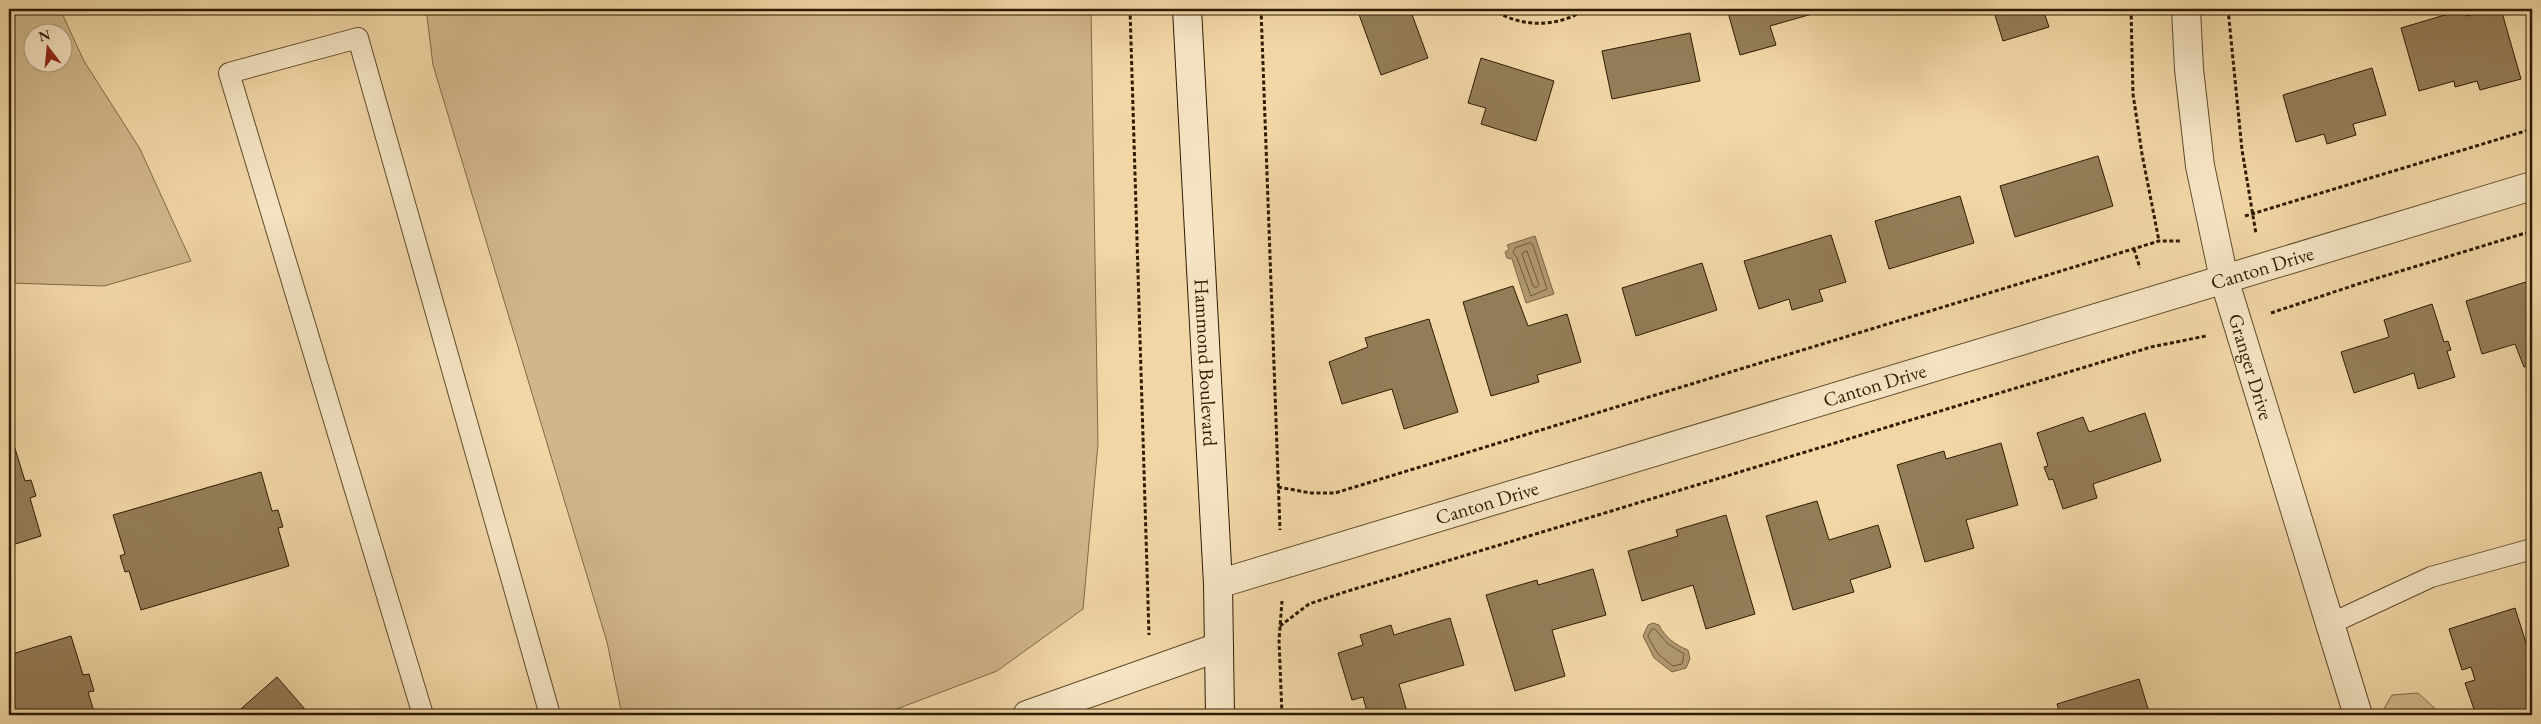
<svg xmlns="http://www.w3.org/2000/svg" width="2541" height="724" font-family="'EB Garamond',serif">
<rect width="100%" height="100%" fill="#f1d7a6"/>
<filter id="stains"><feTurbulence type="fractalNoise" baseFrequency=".004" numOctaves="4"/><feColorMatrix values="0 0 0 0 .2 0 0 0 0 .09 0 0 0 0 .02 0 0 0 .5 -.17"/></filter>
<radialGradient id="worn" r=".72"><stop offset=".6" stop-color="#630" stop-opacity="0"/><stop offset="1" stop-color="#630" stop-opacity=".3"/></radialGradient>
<path fill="#d0b78a" stroke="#7f6a46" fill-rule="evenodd" d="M9,9H60L84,61L140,149L191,261L104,286L9,283ZM32,32H62V62H32Z
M426,9H1091L1098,444L1083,609L997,671L881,715H622L607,642L433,65Z
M2418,693L2442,715H2384L2382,712L2392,695Z"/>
<path fill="#af976f" stroke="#7b6644" d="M1535,236L1554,294L1526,303L1512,259L1507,258L1505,252L1509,249L1507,245Z
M1653,623L1659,625C1665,637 1675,645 1688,650L1690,659L1686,668L1672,672L1654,658L1643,636L1648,625Z"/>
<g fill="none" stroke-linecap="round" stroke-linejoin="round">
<path stroke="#6e5a39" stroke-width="1" d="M1530,243L1533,245L1547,289L1531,296L1517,258L1513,252L1515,248Z
M1527,251L1539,285L1536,288L1533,286L1522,254Z
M1652,629H1655L1668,644L1684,654L1682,664L1673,666L1658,654L1648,637Z"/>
</g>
<path fill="#937d58" stroke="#2e1c03" d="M1357,9H1410L1428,58L1381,75Z
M1727,9H1826V10L1770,26L1776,45L1740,55Z
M1993,9H2043L2049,27L2003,41Z
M2465,9L2467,16L2491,9H2501L2521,79L2480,90L2477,81L2455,87L2454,81L2419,91L2401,28Z
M1690,33L1700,81L1612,99L1602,51Z
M1481,58L1554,81L1536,141L1481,124L1486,108L1468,103Z
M2372,68L2386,115L2353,124L2356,135L2327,144L2324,134L2296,142L2283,95Z
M2098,156L2113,206L2015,237L2000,186Z
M1960,196L1974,243L1889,269L1875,221Z
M1831,235L1846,282L1819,290L1823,301L1792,310L1789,299L1759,309L1744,261Z
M1702,263L1717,310L1636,336L1622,288Z
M2532,280V365L2524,367L2515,344L2482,354L2466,301Z
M1513,286L1528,326L1567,314L1581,362L1537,375L1539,382L1491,396L1463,302Z
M2432,304L2444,342L2448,341L2451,350L2447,351L2455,377L2418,389L2414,373L2354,393L2341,352L2389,337L2384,320Z
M1429,319L1458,412L1404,429L1392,389L1342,404L1329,362L1368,347L1365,338Z
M2145,413L2161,461L2093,484L2097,498L2063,509L2053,479L2049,480L2044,467L2048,466L2037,433L2083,417L2089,432Z
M13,442L25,481L31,480L36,496L30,498L41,536L9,546V443Z
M2001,443L2018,505L1966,520L1974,548L1925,562L1897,465L1944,451L1946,459Z
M261,472L272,511L278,510L283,527L278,528L289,566L141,610L129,571L125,572L120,556L125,554L113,515Z
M1817,501L1829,540L1878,525L1891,567L1850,580L1854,592L1793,610L1766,516Z
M1726,515L1755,614L1706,629L1693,585L1642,601L1628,551L1678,536L1676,530Z
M1593,569L1606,615L1552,630L1565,676L1515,691L1486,595L1537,580L1538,585Z
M2515,608L2532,662V715H2476L2465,683L2475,680L2471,667L2462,670L2449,629Z
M1450,618L1464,665L1399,684L1407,712L1395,715H1368L1363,697L1352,700L1338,653L1363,645L1360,635L1391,625L1394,635Z
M71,636L83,675L89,674L94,691L88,692L95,715H9V655Z
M277,677L310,715H234Z
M2139,679L2150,715H2060L2057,704Z"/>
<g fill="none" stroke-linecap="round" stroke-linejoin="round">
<g stroke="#5f4b2c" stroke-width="22">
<path id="lane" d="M2330,624L2431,577L2532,549
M423,715L229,73L358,38L550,715"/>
</g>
<g stroke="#5f4b2c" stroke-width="30">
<g id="street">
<path id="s1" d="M2186,9L2189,69L2200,166L2224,279L2358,715"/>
<path id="s2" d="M1218,584L2532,186"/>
<path d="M1027,715L1219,647"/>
</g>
</g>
<g stroke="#2e1c03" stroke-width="30">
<g id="secondary">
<path id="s3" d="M1187,9L1218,584L1220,715"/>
</g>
</g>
<path stroke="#2e1c03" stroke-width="3" stroke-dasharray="4 2.5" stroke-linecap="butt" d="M1130,9L1149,635
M1261,9L1280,530
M1492,9C1521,28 1557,28 1586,9
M2131,9L2133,94L2142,154L2159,241
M2228,9L2242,150L2256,234
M2245,216L2532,129
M2134,249L2140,268
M2271,313L2358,284L2532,231
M1278,487L1311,493H1335L2159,241H2181
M1280,626L1309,604L1348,591L2151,347L2206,336
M1282,715L1279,640L1282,601"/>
<use href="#lane" stroke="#f6e5c5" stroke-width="20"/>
<use href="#street" stroke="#f6e5c5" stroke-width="28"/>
<use href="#secondary" stroke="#f6e5c5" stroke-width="28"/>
</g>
<g text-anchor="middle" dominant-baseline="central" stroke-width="4.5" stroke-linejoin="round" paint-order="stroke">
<g font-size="20" fill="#2e1c03" stroke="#f6e5c5">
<text stroke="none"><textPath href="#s2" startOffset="1091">Canton Drive</textPath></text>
<text stroke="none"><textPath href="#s3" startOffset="354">Hammond Boulevard</textPath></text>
<text stroke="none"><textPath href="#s1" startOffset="365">Granger Drive</textPath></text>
<text stroke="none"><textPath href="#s2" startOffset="686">Canton Drive</textPath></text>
<text stroke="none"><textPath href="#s2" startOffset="281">Canton Drive</textPath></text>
</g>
</g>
<rect width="2541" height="724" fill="none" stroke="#f1d7a6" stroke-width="30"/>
<rect x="10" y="10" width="2521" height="704" fill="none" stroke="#2e1c03" stroke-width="2.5"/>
<rect x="15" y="15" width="2511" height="694" fill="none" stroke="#2e1c03"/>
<g transform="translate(48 48) rotate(344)"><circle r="24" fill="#f6e5c5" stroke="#a69577"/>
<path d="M0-4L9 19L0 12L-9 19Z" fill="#8f2418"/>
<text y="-8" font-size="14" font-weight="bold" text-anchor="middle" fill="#2e1c03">N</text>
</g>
<rect width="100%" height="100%" filter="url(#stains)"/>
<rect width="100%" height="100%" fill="url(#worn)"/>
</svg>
